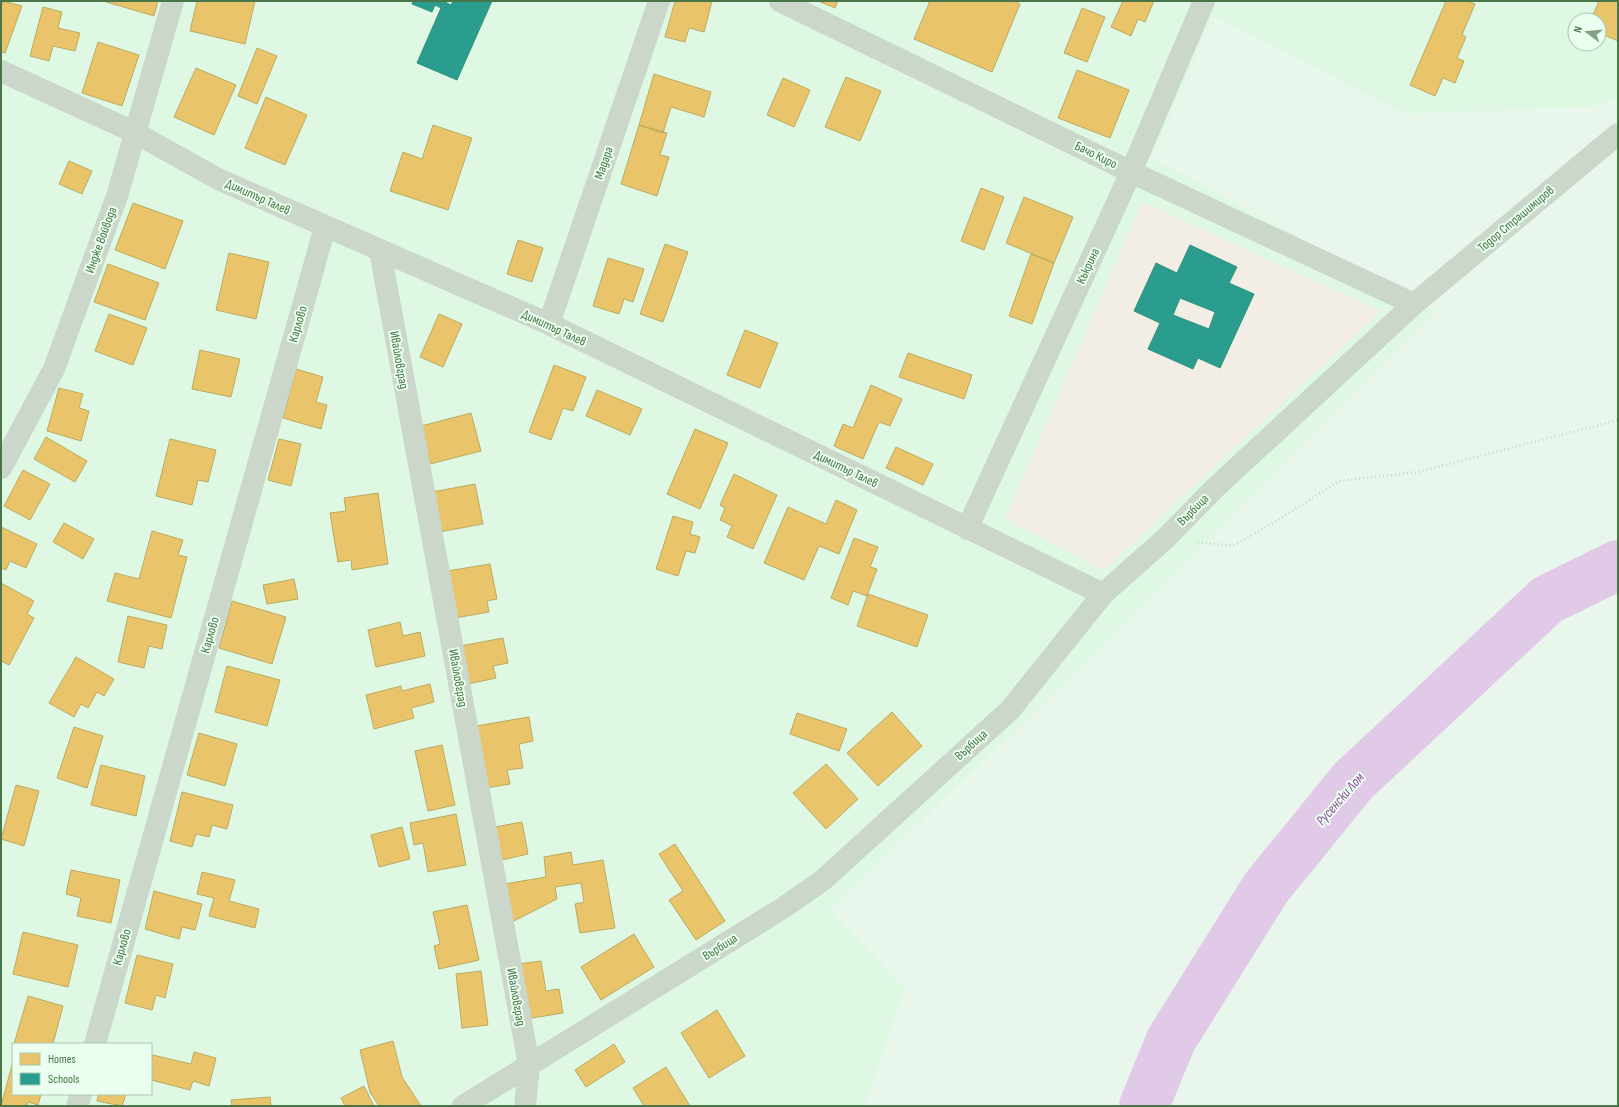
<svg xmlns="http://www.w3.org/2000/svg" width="1619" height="1107" font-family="'Sofia Sans Condensed',sans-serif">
<rect width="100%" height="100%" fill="#e9f6ec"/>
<path fill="#dff8e4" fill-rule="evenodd" d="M1,1H1618V97L1591,107L1405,114L1212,16L1152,158L1436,311L1080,668L830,909L905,988L865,1106H1ZM1575,20H1599V44H1575ZM13,1044H151V1094H13Z"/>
<path fill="#f2eee5" d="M1142,202L1381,311L1104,570L1005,519Z"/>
<path fill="#e9c46a" stroke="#b9ac60" d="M3,1L22,6L5,53L1,52V8Z
M103,1H158L154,16Z
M197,1H255L245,44L190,31Z
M675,1H712L704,32L689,28L685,42L665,37Z
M818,1H838L835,8Z
M930,1H1014L1020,4L992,72L914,39Z
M1123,1H1154L1145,22L1138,19L1131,36L1111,27Z
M1446,1H1467L1475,4L1462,35L1466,37L1457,58L1464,61L1455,83L1443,78L1435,96L1410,85Z
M1599,1H1618V41L1599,33V20H1591Z
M43,7L62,12L58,28L80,33L75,51L53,46L49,61L30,56Z
M1082,8L1105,17L1087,62L1064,53Z
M98,42L139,55L122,106L82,93Z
M257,48L277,56L257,104L238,96Z
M196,68L236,85L214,135L174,117Z
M1077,70L1129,90L1110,138L1058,118Z
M654,74L711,92L704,117L671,107L663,133L639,125Z
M846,77L881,91L860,141L825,127Z
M783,78L810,90L794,127L767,115Z
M266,97L307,115L285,165L245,148Z
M433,125L472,138L448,210L390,191L403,152L422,159Z
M639,125L667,133L660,155L669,157L657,196L621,184Z
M69,161L92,171L82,194L59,184Z
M981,188L1004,197L984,250L961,241Z
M1024,197L1073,217L1054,263L1006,243Z
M133,203L183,221L165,269L115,250Z
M518,240L543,248L532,282L507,274Z
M665,244L688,252L663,322L640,314Z
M229,253L269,262L256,319L216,310Z
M1031,254L1054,263L1032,324L1009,316Z
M608,258L644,269L633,302L624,299L619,314L593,306Z
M108,264L159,283L145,320L94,302Z
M109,314L147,328L133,365L95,351Z
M439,314L462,324L443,367L420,357Z
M745,330L778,343L760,388L727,375Z
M200,350L240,359L231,397L192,389Z
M908,353L972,375L964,399L899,377Z
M554,365L586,377L573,411L563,408L551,440L529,432Z
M296,369L323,377L316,402L327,405L321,429L283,418Z
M871,385L902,399L890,426L879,422L863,459L834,446L843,424L853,428Z
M59,388L83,394L79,408L89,411L81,441L47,431Z
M597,390L642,409L630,435L586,416Z
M471,413L481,451L430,464L421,426Z
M695,429L728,443L700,509L667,494Z
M46,437L87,461L75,482L34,459Z
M170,439L216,450L208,482L198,480L192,505L156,496Z
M279,439L301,444L291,486L268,480Z
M896,447L933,464L923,485L886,468Z
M23,470L50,484L30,520L4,506Z
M734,474L777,495L753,549L727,537L732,526L720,520L725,508L720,505Z
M475,484L483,524L439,532L432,492Z
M378,493L388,564L352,570L351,560L338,562L330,513L346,511L344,498Z
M836,500L857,510L839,554L819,546L804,580L764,563L788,507L826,524Z
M673,516L693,522L690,534L700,537L695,553L686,551L678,576L656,569Z
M64,523L94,539L83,559L53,542Z
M1,527L37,544L26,568L10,561L6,570L1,568Z
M152,531L183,540L178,555L187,557L171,618L107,601L115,573L139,579Z
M854,538L878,547L870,567L877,569L867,596L853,591L848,605L831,598Z
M490,564L497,599L487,601L489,612L455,618L447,571Z
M294,579L298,599L267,604L263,585Z
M1,583L34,601L27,614L34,618L9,665L1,661Z
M868,594L928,615L917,647L857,626Z
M232,601L286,617L272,664L219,648Z
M128,616L167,625L162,649L149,646L144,668L118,662Z
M400,622L403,636L420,632L425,656L376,667L368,630Z
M503,638L508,663L493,666L496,678L468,684L460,646Z
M76,657L114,679L104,696L97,692L88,708L81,704L74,717L49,703Z
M227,666L280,680L267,726L215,712Z
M430,684L434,702L411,708L414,718L374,729L366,695L401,686L402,691Z
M892,712L922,746L878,786L847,753Z
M797,713L847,729L839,751L790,734Z
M529,717L533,741L519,744L523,768L507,770L510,784L486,788L476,726Z
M74,727L103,736L87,788L57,778Z
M199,733L237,744L225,786L187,775Z
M442,745L455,805L428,811L415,751Z
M826,764L858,799L826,829L793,793Z
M101,765L145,776L136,816L91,805Z
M16,785L39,791L24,846L1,839Z
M182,792L233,805L227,829L212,825L209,837L196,834L192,847L170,841Z
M456,814L466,865L428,872L423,843L414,845L410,823Z
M522,822L528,854L502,860L495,827Z
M402,827L410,859L379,867L371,835Z
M675,844L725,921L696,940L669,900L683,891L659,854Z
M571,852L573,865L603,860L615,928L580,933L575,904L584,902L581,883L555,887L557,899L510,923L504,884L546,877L544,857Z
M71,870L120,880L111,923L77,916L81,898L66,894Z
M202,872L235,880L229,901L259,909L255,928L209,916L214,898L197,894Z
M154,891L202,904L195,930L182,927L179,939L145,929Z
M467,905L479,960L439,969L434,946L440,944L433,912Z
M23,932L78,945L68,987L13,974Z
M634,934L654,967L601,1000L581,967Z
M137,955L173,964L165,998L156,995L152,1010L125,1003Z
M541,961L546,991L559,989L563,1013L526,1019L518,964Z
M481,971L488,1025L462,1028L456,974Z
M28,996L63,1006L53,1044H14Z
M717,1010L745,1056L709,1078L681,1033Z
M393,1041L402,1077L421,1106H379L370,1092L360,1050Z
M614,1044L625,1062L586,1087L575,1070Z
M194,1052L216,1058L209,1086L193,1081L190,1090L151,1080V1062L153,1055L191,1064Z
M12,1065L13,1094H41L38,1105L28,1102L27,1106H1Z
M666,1067L690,1106H644L633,1088Z
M364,1086L374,1106H345L341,1098Z
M99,1094H126L122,1106L97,1101Z
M270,1097L271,1106H232L231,1100Z"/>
<path fill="#2a9d8f" stroke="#33917a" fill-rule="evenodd" d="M413,1H443L451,5L453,1H492L457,80L417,63L441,8L435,5L432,12L412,4Z
M1190,245L1237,267L1229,283L1254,294L1220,368L1198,358L1193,369L1148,349L1160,323L1134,311L1156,263L1177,273ZM1180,298L1215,312L1209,329L1173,315Z"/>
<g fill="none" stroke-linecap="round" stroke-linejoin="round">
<path stroke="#e0cae8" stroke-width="50" d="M1144,1106L1171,1040L1266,888L1353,781L1547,600L1618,565"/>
<path stroke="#c6d6c8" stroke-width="2.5" stroke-dasharray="1 3" stroke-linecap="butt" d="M1198,542L1233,546L1278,520L1339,481L1419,472L1618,420"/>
<path stroke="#cad7ca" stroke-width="22" d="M780,1L1131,172L1414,304
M1,71L134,132L218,179L549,324L1103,594
M380,251L529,1065L525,1106
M549,324L659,1
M1,468L54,369L117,196L173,1
M967,529L1131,172L1204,1
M95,1044L325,227
M77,1106L81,1094
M463,1106L783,908L823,880L1010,710L1103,594L1165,539L1215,488L1414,304L1618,134"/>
</g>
<g text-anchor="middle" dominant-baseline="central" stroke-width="4" stroke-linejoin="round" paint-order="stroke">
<g font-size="13" fill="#497549" stroke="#eaffef">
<text transform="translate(1096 155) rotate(26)">Бачо Киро</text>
<text transform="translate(604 163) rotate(-71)">Мадара</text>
<text transform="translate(258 197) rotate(24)">Димитър Талев</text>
<text transform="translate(1516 219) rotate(-40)">Тодор Страшимиров</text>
<text transform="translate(101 240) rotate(-70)">Индже Войвода</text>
<text transform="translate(1088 266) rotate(-65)">Къкрина</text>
<text transform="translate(298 324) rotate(-74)">Карлово</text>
<text transform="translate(554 328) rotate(25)">Димитър Талев</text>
<text transform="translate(399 360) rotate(80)">Ивайловград</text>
<text transform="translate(846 469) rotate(26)">Димитър Талев</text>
<text transform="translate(1193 510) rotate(-45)">Върбица</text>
<text transform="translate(210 635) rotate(-74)">Карлово</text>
<text transform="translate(458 678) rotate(80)">Ивайловград</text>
<text transform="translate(971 745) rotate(-42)">Върбица</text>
<text transform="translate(122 947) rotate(-74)">Карлово</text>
<text transform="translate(720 947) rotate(-32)">Върбица</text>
<text transform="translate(516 997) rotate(80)">Ивайловград</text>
</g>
<g font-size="14" font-style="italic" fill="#8d4b9e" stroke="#eaffef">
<text transform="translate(1340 799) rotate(-49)">Русенски Лом</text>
</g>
</g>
<rect width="1619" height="1107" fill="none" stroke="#497549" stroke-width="4"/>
<rect x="12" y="1043" width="140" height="52" fill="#eaffef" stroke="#aac8ad"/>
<rect x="20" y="1053" width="20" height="12" fill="#e9c46a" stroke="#aac8ad"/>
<text x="48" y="1063" font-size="12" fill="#497549">Homes</text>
<rect x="20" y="1073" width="20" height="12" fill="#2a9d8f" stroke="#aac8ad"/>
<text x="48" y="1083" font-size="12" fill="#497549">Schools</text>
<g transform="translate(1587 32) rotate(286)"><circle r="19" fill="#eaffef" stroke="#aac8ad"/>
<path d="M0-3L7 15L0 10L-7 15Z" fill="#81a282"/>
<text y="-6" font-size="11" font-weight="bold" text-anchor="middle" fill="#497549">N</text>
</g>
</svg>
